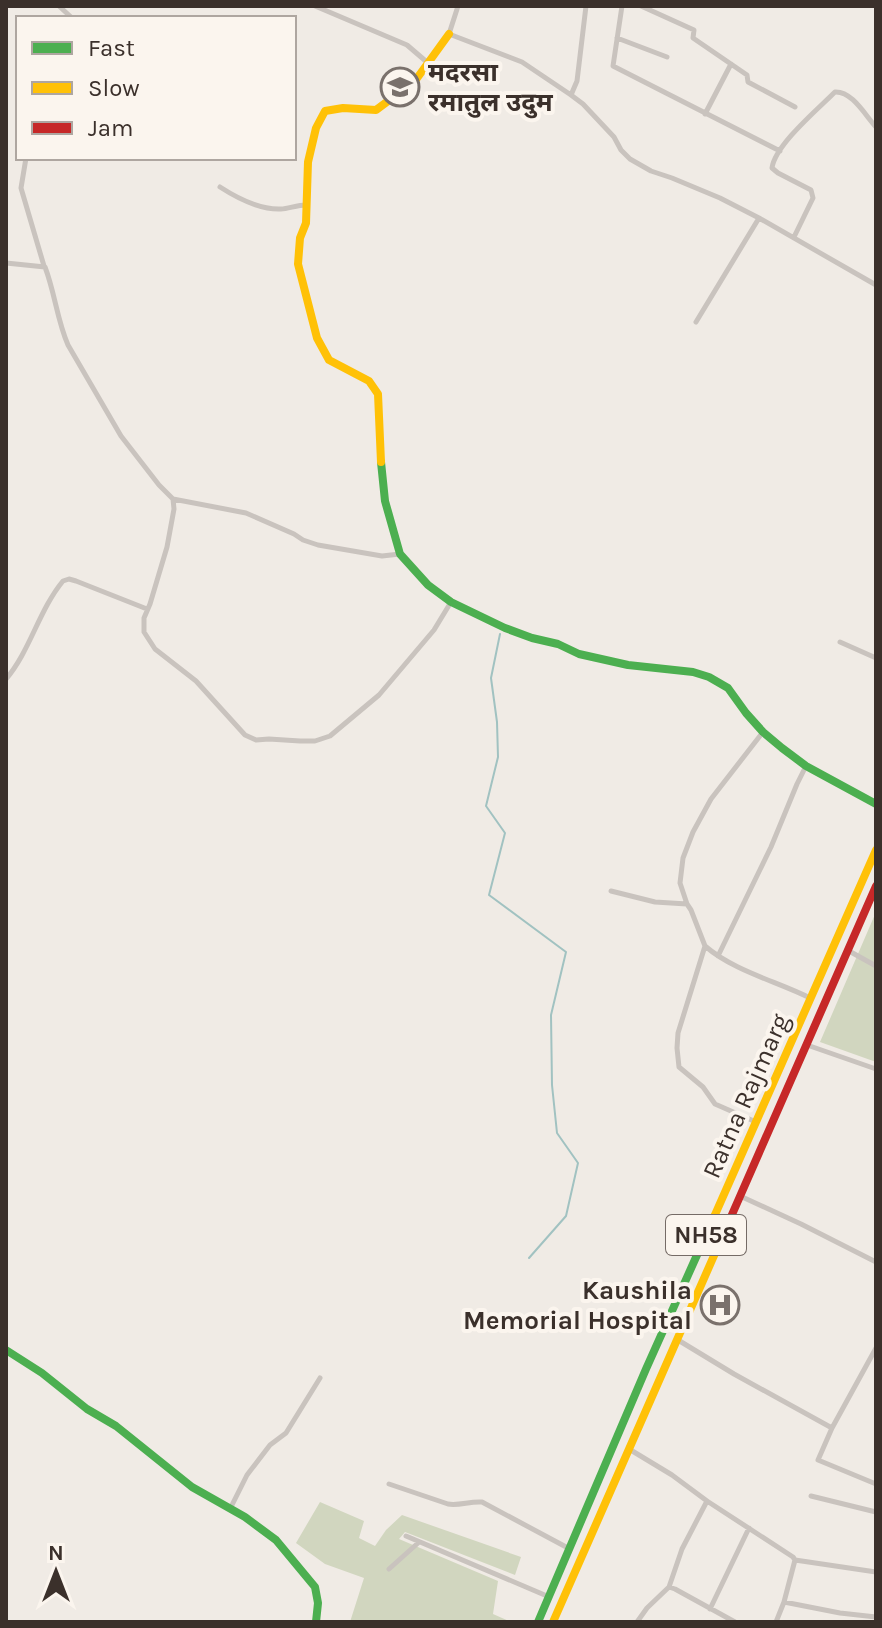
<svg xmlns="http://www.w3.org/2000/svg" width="882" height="1628" font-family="Karla,'Noto Sans Devanagari',sans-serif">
<rect width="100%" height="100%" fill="#f0ebe5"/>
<path fill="#d1d6bf" d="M876,912V1062L820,1042Z
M320,1502L364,1521L359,1538L375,1546L386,1530L402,1515L521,1557L515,1575L405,1532L399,1539L498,1581L493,1614L511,1622H350L364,1578L325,1564L296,1543Z"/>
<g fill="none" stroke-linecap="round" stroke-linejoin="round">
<path stroke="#a1c2c1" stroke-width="2" d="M500,634L491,678L497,722L498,757L486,806L505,833L489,895L566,952L551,1015L552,1085L557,1133L578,1163L566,1216L529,1258"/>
<path stroke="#c9c3be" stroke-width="5" d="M59,6L72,18
M315,6L407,45L428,63
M458,6L449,34L522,62L571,95L583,104L614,137L621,150L630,159L651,171L672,178L720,198L759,218L876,285
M622,6L613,66L780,151
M641,6L694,30L693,38L747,75L748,82L795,107
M617,38L667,57
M571,95L577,81L586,6
M705,114L731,64
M26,158L21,188L44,266
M220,187C237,198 260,210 281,209C288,209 297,205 306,205
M794,237L813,198L811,190L778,173L772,168C775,145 818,109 835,92C852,91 865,115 876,127
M6,263L45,267C55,293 57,320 68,345L121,436L159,485L173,499L246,513L294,534L303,540L318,545L382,556L400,554
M696,322L759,218
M173,499L174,509L167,547L150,604L144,618V632L155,649L196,681L245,735L256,740L269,739L300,741H315L330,736L379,695L434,630L451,602
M840,642L876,658
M6,679C30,651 39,610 63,581L69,579L76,581L147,609
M611,891L655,902L687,904
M705,946C734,971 776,981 810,998
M849,951L876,966
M718,956L771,847L797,784L806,766
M807,1045L876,1069
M756,1122L715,1104L703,1087L679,1067L677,1048L678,1033L705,946L691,910L687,904L680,883L683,858L693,832L711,799L763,732
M740,1196L801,1224L876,1262
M678,1340L734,1374L832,1428
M876,1348L832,1428L818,1460L876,1484
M629,1449L672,1475L707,1501L793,1557L795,1560L876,1572
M389,1484L448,1504C459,1506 470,1501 482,1502L568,1548
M811,1496L876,1512
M230,1509L247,1475L270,1445L286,1433L320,1378
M406,1536L547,1596
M389,1569L418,1543
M669,1587L675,1589L735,1622
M784,1602L840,1613L876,1617
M710,1609L749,1528
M637,1622L647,1608L669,1587L682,1549L707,1501
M776,1622L784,1602L795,1560"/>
<path stroke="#4caf50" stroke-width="8" d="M381,462L385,501L400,554L428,585L451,602L505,628L532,638L558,644L579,654L628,665L693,672L709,677L728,688L746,713L763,732L782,748L806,766L876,804
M6,1350L42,1373L87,1409L116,1426L192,1487L245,1517L276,1540L315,1587L318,1603L316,1622
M538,1622L646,1369L714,1217"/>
<path stroke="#ffc107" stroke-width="8" d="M381,462L378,394L369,381L329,360L317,338L298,264L300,238L306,223L308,162L316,128L325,111L343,108L376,110L415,81L449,34
M714,1217L876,850
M553,1622L727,1226"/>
<path stroke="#c62828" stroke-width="8" d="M727,1226L876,886"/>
</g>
<defs>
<g id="school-ring" transform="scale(2)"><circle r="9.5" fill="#fbf5ee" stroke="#7a716c" stroke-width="1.5"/><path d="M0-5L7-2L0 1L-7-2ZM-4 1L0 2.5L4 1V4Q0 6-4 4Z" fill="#7a716c"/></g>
<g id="hospital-ring" transform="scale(2)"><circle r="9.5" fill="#fbf5ee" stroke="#7a716c" stroke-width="1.5"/><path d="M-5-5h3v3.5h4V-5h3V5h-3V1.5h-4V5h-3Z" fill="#7a716c"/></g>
</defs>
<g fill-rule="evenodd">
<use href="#school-ring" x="400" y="87"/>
<use href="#hospital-ring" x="720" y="1305"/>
</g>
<g text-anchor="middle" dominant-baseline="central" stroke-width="8" stroke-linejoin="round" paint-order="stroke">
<rect fill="#fbf5ee" stroke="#756b66" stroke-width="2" x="666" y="1215" width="80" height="40" rx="6"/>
<g font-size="24" font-weight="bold" fill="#3b302b">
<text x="706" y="1235">NH58</text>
</g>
<g font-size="26" font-weight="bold" fill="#3b302b" stroke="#fbf5ee" text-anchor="start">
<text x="428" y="72">मदरसा<tspan x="428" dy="30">रमातुल उदुम</tspan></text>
<text x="692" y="1290" text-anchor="end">Kaushila<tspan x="692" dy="30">Memorial Hospital</tspan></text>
</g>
<g font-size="26" fill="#3b302b" stroke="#fbf5ee">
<text transform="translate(746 1096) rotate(-66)">Ratna Rajmarg</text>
</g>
</g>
<rect width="882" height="1628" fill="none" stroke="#3b302b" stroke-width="16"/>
<rect x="16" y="16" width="280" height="144" fill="#fbf5ee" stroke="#aea6a0" stroke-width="2"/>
<rect x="32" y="42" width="40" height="12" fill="#4caf50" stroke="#aea6a0" stroke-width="2"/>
<text x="88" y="56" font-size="24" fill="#3b302b">Fast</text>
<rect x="32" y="82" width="40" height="12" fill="#ffc107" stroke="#aea6a0" stroke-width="2"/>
<text x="88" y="96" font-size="24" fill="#3b302b">Slow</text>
<rect x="32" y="122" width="40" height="12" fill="#c62828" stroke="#aea6a0" stroke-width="2"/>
<text x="88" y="136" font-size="24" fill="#3b302b">Jam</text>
<g transform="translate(56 1572)" stroke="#fbf5ee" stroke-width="6" paint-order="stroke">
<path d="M0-6L14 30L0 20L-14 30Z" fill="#3b302b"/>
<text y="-12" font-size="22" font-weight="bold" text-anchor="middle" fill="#3b302b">N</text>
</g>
</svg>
